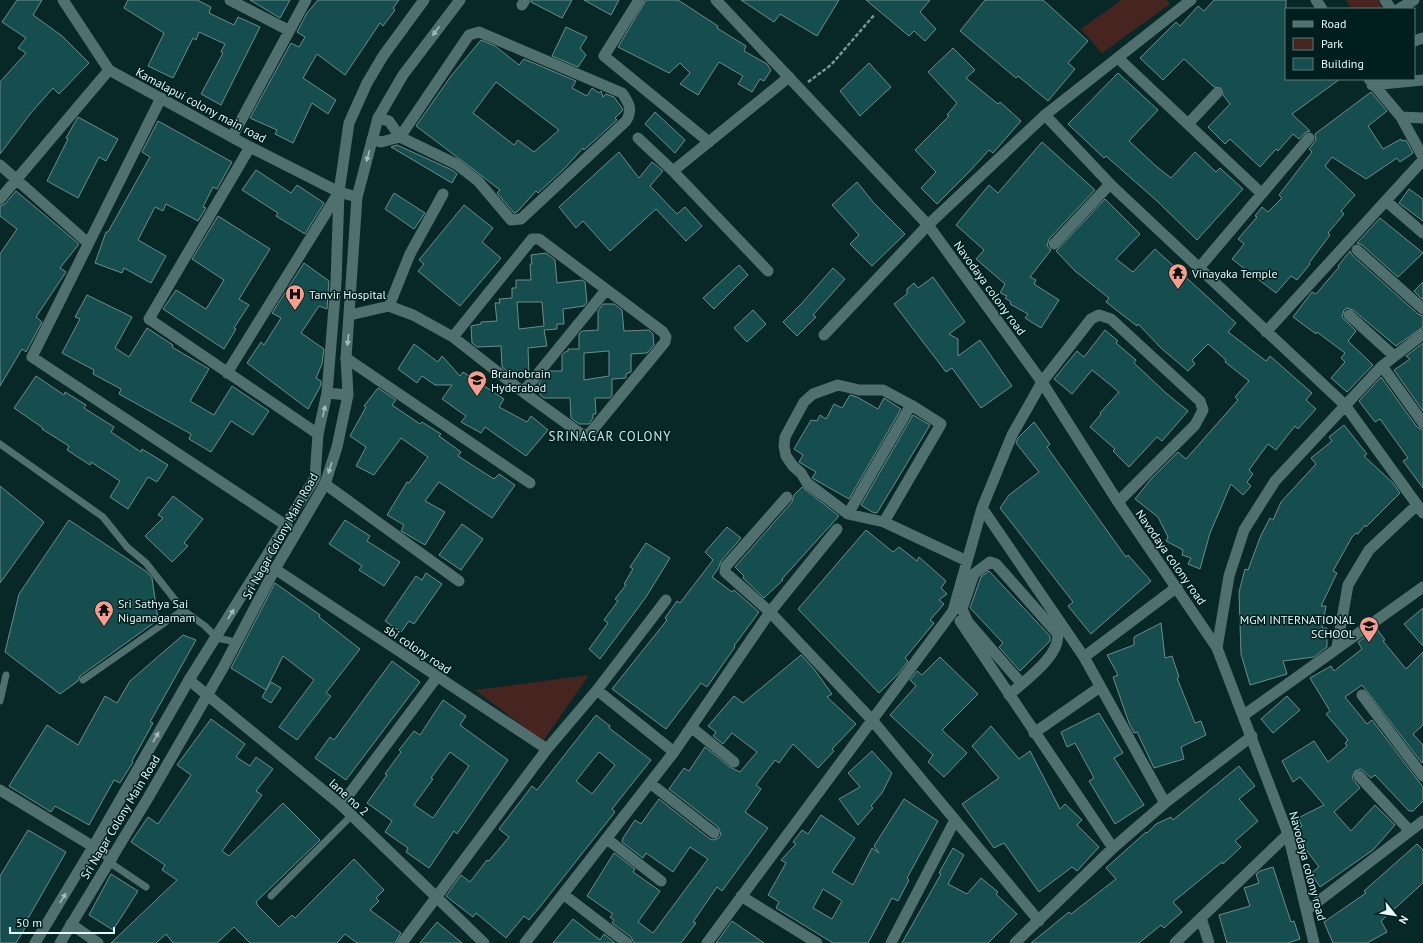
<svg xmlns="http://www.w3.org/2000/svg" width="1423" height="943" font-family="'PT Sans',sans-serif">
<rect width="100%" height="100%" fill="#082828"/>
<path fill="#462520" d="M1121,0H1167L1170,4L1102,53L1081,29Z
M1346,0H1378L1383,9H1352Z
M589,675L543,741L475,690Z"/>
<path fill="#164e4f" stroke="#6c8c8c" fill-rule="evenodd" d="M17,0H42L33,15L62,36L89,63L59,94L53,88L30,114L0,154V82L26,53L18,48L26,38L2,22Z
M128,0H197L211,7L209,13L234,25L238,17L260,27L221,105L201,94L223,53L221,52L225,44L199,32L196,40L193,38L173,78L148,66L164,33L124,8Z
M250,0H290L280,18Z
M318,0H399L393,8L395,10L383,26L380,23L345,75L317,54L303,78L336,100L328,114L312,103L293,143L275,134L277,130L250,118L291,43L299,47L305,37L297,32L307,13Z
M532,0H572L562,18L531,2Z
M584,0H619L611,15Z
M646,0H678L718,26L717,28L746,46L744,51L767,64L771,70L764,81L760,79L752,92L738,84L743,76L719,62L698,95L680,84L690,73L680,63L669,73L618,47Z
M741,0H839L817,36L780,14L774,22Z
M866,0H930L920,12L936,29L925,41L914,31L909,36Z
M985,0H1043L1088,41L1068,63L1075,69L1048,101L1018,76L1016,78L960,31Z
M1214,0H1286V79H1340L1292,114L1310,131L1306,132L1299,139L1293,134L1278,151L1276,149L1260,167L1230,139L1225,144L1208,127L1230,104L1223,95L1221,88L1214,87L1184,59L1163,80L1140,58L1176,22L1180,26L1198,6L1204,11Z
M566,27L587,37L580,48L586,55L578,67L552,56Z
M481,40L495,46L519,65L524,59L576,81L572,88L587,96L592,88L599,93L601,91L603,97L606,94L614,97L622,108L623,110L615,118L617,120L584,150L583,148L565,168L538,193L536,191L517,212L514,213L497,193L500,190L482,176L416,126L451,76ZM496,82L559,130L534,152L518,140L514,145L473,113Z
M953,48L975,70L966,78L998,104L1000,102L1021,121L993,153L989,150L970,171L937,204L921,188L936,172L915,150L949,116L947,115L957,103L928,72Z
M869,63L891,87L860,116L840,91Z
M1118,73L1158,110L1129,141L1156,166L1171,178L1195,152L1216,172L1220,168L1243,189L1197,240L1157,201L1106,156L1104,158L1068,124Z
M1371,92L1387,111L1368,126L1383,149L1401,139L1402,141L1406,140L1413,153L1400,162L1397,158L1366,179L1332,157L1325,166L1355,195L1341,211L1344,214L1328,233L1330,235L1309,263L1310,264L1297,280L1291,276L1276,293L1232,259L1244,244L1238,239L1257,217L1255,216L1262,207L1268,212L1282,198L1279,195L1312,152L1309,149L1316,140L1315,134Z
M655,112L685,140L675,153L645,124Z
M78,117L118,139L106,161L99,157L78,198L47,181L68,139L66,138Z
M158,121L232,162L217,189L213,187L203,207L206,208L198,221L166,204L163,211L155,207L138,240L166,256L151,283L124,268L122,273L95,263L106,232H108L150,157L142,152Z
M1042,142L1095,190L1049,239L1047,246L1051,250L1030,277L1036,280L1034,284L1059,300L1041,328L1025,318L1028,314L1010,304L1011,302L1005,298L1007,296L1000,293L1005,284L976,259L984,250L956,225L989,185L998,193Z
M397,145L452,170L457,174L452,183L391,147Z
M619,152L639,178L652,162L663,171L650,186L677,214L685,207L702,226L686,241L656,209L610,251L583,221L576,228L559,207Z
M256,170L291,193L297,185L324,203L305,234L276,216L278,213L242,190Z
M857,182L873,202L905,234L872,266L850,244L859,235L832,205Z
M1409,189L1423,199V221L1399,203Z
M16,191L79,244L60,268L66,272L36,317L42,322L26,352L22,349L0,386V254L17,229L0,216V206L5,204Z
M394,193L425,213L414,229L385,209Z
M1105,199L1140,234L1116,259L1133,272L1155,249L1236,323L1228,332L1266,361L1270,356L1312,393L1306,400L1316,409L1298,429L1295,426L1276,450L1268,444L1249,470L1253,474L1247,482L1251,486L1243,495L1231,484L1210,533L1200,569L1188,564L1191,558L1182,555L1183,550L1166,541L1168,537L1158,517L1135,499L1151,479L1178,452L1186,459L1238,400L1235,397L1249,381L1225,362L1226,360L1208,344L1192,360L1195,364L1188,371L1162,349L1138,324L1137,326L1106,302L1109,298L1075,271L1056,251Z
M464,205L493,228L482,242L501,258L460,306L418,271L424,264L419,260Z
M218,216L270,249L239,299L249,305L234,328L236,329L224,349L163,309L176,290L206,309L224,280L192,259Z
M1380,218L1423,253L1398,277L1362,245L1357,243Z
M1350,251L1352,255L1418,314L1423,316V327L1396,346L1353,310L1347,308L1344,310L1342,317L1356,331L1348,341L1373,365L1347,392L1331,378L1345,362L1341,358L1345,353L1317,332L1316,334L1293,317L1312,292L1316,294L1339,267L1338,266Z
M546,253L555,260L557,283L582,280L585,282L587,302L584,306L563,309L564,324H557V329L544,330L547,346L528,348L529,374L512,375L502,367L501,346L477,347L472,343L471,326L481,324V322L497,321L495,303H500L499,299L512,298V288H516V280H531L530,264H532L531,255ZM517,302H542L544,326L519,329Z
M304,263L329,281L327,309L319,306L301,333L324,349L322,364L316,378L321,381V385L308,409L247,363L261,342L264,345L281,318L272,313Z
M739,265L748,275L714,309L703,298Z
M833,268L845,279L813,315L816,317L797,336L783,322L802,303Z
M933,277L965,322L949,334L958,339V356L980,340L1012,386L981,408L952,368L946,372L894,304L907,294V289L914,283L918,288Z
M1423,282V300L1414,291Z
M87,295L132,317L115,348L129,357L147,328L173,345L172,347L209,369L190,401L214,415L232,386L269,411L253,435L231,421L211,452L189,439L191,434L119,394L121,389L93,374L94,370L62,353L80,319L75,317Z
M603,304H614L622,310L624,331L649,330L653,334L654,345L647,353L631,354V372L626,374V378L612,379V395L610,398H595L596,414H593V418L589,424H579L571,418L570,398H544L540,395L539,383L549,371H562V355L565,352L568,351V349H579V334L582,331L598,330V311ZM609,351V376L584,380V353Z
M753,310L766,324L747,342L734,328Z
M1105,330L1118,341L1116,343L1136,360L1134,363L1166,393L1188,411L1162,441L1157,437L1129,467L1113,451L1115,449L1090,427L1101,414L1100,413L1119,392L1092,370L1072,394L1054,379L1077,351L1084,357Z
M1423,343V411L1394,370L1410,359L1406,356Z
M414,344L438,362L442,356L460,376L463,372L504,399L499,407L527,422L531,416L548,430L526,456L485,427L481,433L461,422L466,416L442,399L452,385H435L422,376L417,383L398,369Z
M36,376L64,395L65,392L86,405L84,408L114,427L111,432L141,452L142,449L168,465L157,482L148,477L128,509L110,497L120,481L91,462L90,465L67,450L69,446L42,429L43,428L14,408Z
M1381,377L1417,427L1423,430V488L1403,461L1408,458L1380,419L1375,422L1359,401Z
M378,388L396,400L392,405L420,424L422,422L441,434L439,436L461,452L458,456L494,479L499,474L515,485L492,518L439,482L425,501L445,512L425,545L401,531L404,525L387,515L407,482L409,483L428,457L401,438L374,475L356,466L366,447L350,436L366,407L364,406Z
M850,395L857,397L878,409L884,398L901,409L849,499L812,478L816,472L799,462L803,455L794,449L811,420L817,421L820,415L826,419L834,404L842,408Z
M913,415L930,425L877,513L872,512L861,505Z
M1034,422L1050,444L1047,447L1126,557L1128,555L1151,581L1091,634L1068,606L1073,602L1000,508L1009,495L1039,472L1016,443L1018,438Z
M1344,425L1367,454L1364,456L1393,483L1400,493L1366,527L1365,525L1358,534L1356,533L1352,537L1333,571L1337,573L1321,606H1326L1322,628H1327V647L1314,657L1283,661L1287,674L1250,685L1241,654L1239,592L1245,569L1248,570L1261,535L1270,518L1273,520L1281,502L1316,464L1311,458L1332,441L1329,437Z
M0,486L44,522L0,583Z
M802,487L839,516L782,579L783,580L764,598L743,578L744,576L735,567L792,502L794,495Z
M173,496L203,519L184,543L188,546L172,562L145,536L163,518L158,515Z
M69,520L147,572L152,578L158,620L80,676L78,681L60,694L5,652L19,594Z
M345,520L370,536L367,541L400,562L384,586L359,570L362,566L329,544Z
M462,524L483,539L461,570L439,555Z
M727,527L741,538L721,561L718,569L712,577L732,592L734,590L759,612L734,646L735,647L707,687L701,683L666,729L612,689L667,620L665,618L677,601L680,603L713,560L705,552Z
M866,530L893,552L899,547L917,561L919,557L946,581L941,588L947,594L939,600L944,604L930,620L934,623L905,658L908,661L898,674L879,693L798,609Z
M646,543L670,558L646,597L600,659L589,649L608,623L604,620L618,601L615,599L626,585L624,584L633,569L630,567Z
M989,571L1050,636V641L1020,671L999,647L1003,643L970,608L981,577Z
M426,573L442,584L414,624L409,621L401,632L385,621L416,576L422,580Z
M275,583L320,615L319,617L360,649L326,693L331,696L297,740L279,727L314,680L283,656L266,690L231,668Z
M1423,608V646L1404,624Z
M1161,623L1165,658L1172,656L1179,677L1177,678L1195,723L1201,721L1206,735L1181,747L1184,759L1154,768L1137,732L1134,733L1129,723L1113,677L1118,675L1107,655L1134,645V637Z
M1377,629L1385,640L1383,641L1406,669L1423,652V725L1413,734L1423,745V761L1422,763L1362,685L1345,697L1367,724L1372,720L1423,787V801L1413,811H1409L1375,775L1371,778L1361,769L1355,771L1352,778L1360,788L1334,812L1351,831L1375,805L1395,825L1373,850L1320,887L1311,873L1319,867L1304,847L1296,829L1302,826L1298,818L1324,805L1300,777L1293,782L1282,761L1314,741L1328,762L1347,746L1345,743L1348,740L1326,714L1330,711L1310,678L1331,666L1334,671L1362,649L1358,642Z
M183,635L196,640L150,722L153,723L132,761L133,762L120,783L114,780L89,825L55,806L51,812L9,786L47,725L78,745L105,696L117,703L130,681Z
M801,655L814,669L832,694L827,697L856,724L832,749L834,751L818,768L793,744L779,763L775,760L756,785L761,789L745,812L768,828L722,891L717,887L693,922L696,923L681,943H634L631,937L612,923L614,920L610,917L613,914L587,896L614,853L635,869L633,872L660,891L638,922L653,933L708,859L690,847L673,872L646,853L643,858L622,842L623,838L635,820L641,824L659,799L710,839L713,840L719,838L721,834L718,827L669,789L684,768L689,771L705,747L730,767L740,772L757,752L732,733L723,744L713,736L716,732L708,726L734,696L743,703Z
M940,657L978,694L942,730L967,753L944,777L928,762L933,755L890,715L916,686L910,680L917,671L922,675Z
M392,661L420,682L346,780L315,758L330,737L334,740Z
M271,682L281,688L271,703L262,697Z
M1287,696L1300,710L1273,733L1261,719Z
M443,700L466,716L460,725L508,760L457,834L454,831L429,868L406,852L408,848L385,832L392,821L367,803L387,775L385,774L401,752L399,750L414,731L420,735ZM450,752L469,766L433,818L414,805L433,779L431,778Z
M1099,713L1123,753L1114,758L1144,805L1115,824L1089,781L1094,778L1075,743L1067,747L1061,732Z
M596,715L610,726L609,728L651,760L612,809L615,812L543,903L529,920L524,916L506,938L476,913L473,917L446,896L461,875L470,882L487,860L489,861L509,837L499,829L532,786L537,790ZM599,752L615,765L592,794L576,781Z
M211,719L245,744L236,757L250,766L256,757L273,769L256,791L262,795L222,851L229,856L283,803L320,840L256,902L258,906L279,927L292,915L295,918L354,859L384,890L376,898L379,901L370,910L401,933L395,943H357L345,934L337,943H250L234,927L217,943H173L166,934L156,943H111L177,880L162,870L165,865L131,842L148,817L158,824L191,775L177,765Z
M991,726L1019,759L1030,751L1060,809L1065,804L1082,820L1077,825L1099,847L1077,871L1072,867L1039,892L1004,843L994,848L962,804L999,778L972,746Z
M872,751L892,773L882,793L871,806L873,808L858,825L839,799L860,787L848,773Z
M1239,766L1255,786L1239,799L1258,821L1235,841L1241,847L1223,864L1222,862L1173,902L1182,912L1164,928L1161,925L1139,943H1031L1069,912L1071,914L1116,879L1106,868L1146,832L1147,833L1156,824L1171,817L1173,820Z
M904,799L938,821L907,878L909,880L898,901L892,898L868,943H833L776,908L779,902L768,895L786,863L781,860L796,844L793,842L802,830L808,834L821,815L855,838L832,872L853,885L872,848L879,853L874,846ZM823,889L842,901L832,919L813,908Z
M28,830L66,852L23,927L25,928L16,943H0V876Z
M1417,844L1423,850V883L1381,921L1387,932L1367,943H1333L1324,922L1366,893L1364,891Z
M953,848L964,855L948,884L967,894L981,878L998,892L996,894L1017,914L988,943H902L941,874L939,873Z
M1273,867L1291,922L1294,921L1300,939L1288,943H1227L1219,915L1250,906L1244,888L1259,883L1256,874L1260,871Z
M111,874L138,891L113,930L89,915Z
M573,919L600,940L604,934L615,943H553Z
M732,921L764,943H716Z
M437,922L462,943H420Z"/>
<g fill="none" stroke-linecap="round" stroke-linejoin="round">
<path stroke="#7c9594" stroke-width="2.5" stroke-dasharray="4 2" stroke-linecap="butt" d="M808,82L831,65L875,14"/>
<path stroke="#506f6f" stroke-width="7" d="M0,444L103,517L127,547L146,563L183,610L205,626L217,638L236,642
M83,680L183,610
M0,701L6,675
M109,862L146,887
M271,896L351,816"/>
<path stroke="#506f6f" stroke-width="11" d="M230,0L288,30
M639,0L604,56L709,142
M1316,0L1322,9
M1385,0L1391,9
M522,5L525,0
M1399,9L1414,0
M1414,41L1423,38
M1119,59L1262,194
M1369,79L1401,117L1423,157
M1372,85L1423,80
M161,98L32,357L287,526
M1045,115L1112,186L1345,405L1423,513
M1401,117L1423,118
M1188,124L1217,93
M232,137L306,0
M638,138L673,171
M372,140L381,142L400,137L469,35L479,32L622,93C629,103 633,110 626,121L521,219L511,220L478,181L456,164L400,137L389,121L378,118
M250,147L149,319L318,434
M0,165L88,243
M0,199L109,70
M1386,201L1423,233
M1054,244L1110,184
M1357,250L1423,309
M1199,268L1309,138
M768,271L673,171L789,77
M389,306L410,254L443,194
M350,315L389,306L413,315L453,337L523,392L584,436L590,433L665,342L666,337L663,332L539,239H532L453,337
M1349,315L1394,356
M1266,332L1423,160
M824,335L928,225
M346,358L530,483
M1382,366L1423,423
M227,373L339,192
M523,392L606,290
M325,484L459,581
M787,497L726,566L725,572L770,612L872,720L1039,921
M982,508L1084,657L1165,803
M848,514L911,405
M884,522L941,424L911,405L883,390H859L838,385L813,394L804,402L785,437L784,446L786,456L793,466L801,473L807,483L848,514L884,522L967,561
M275,569L547,749
M960,621L1113,848
M1337,647L1348,585L1369,550L1417,505
M1217,648L1229,576L1244,530L1275,481L1382,366L1423,334
M1084,657L1177,587
M597,690L674,752
M1009,695C1023,682 1063,654 1057,633L996,564L990,562L974,574L962,609L968,622L1021,683
M1362,695L1423,776
M1244,715L1423,587
M691,727L734,762
M1034,733L1100,687
M1359,776L1410,831
M650,783L714,833
M0,790L112,858
M341,805L437,677
M607,839L661,881
M563,894L627,943
M741,896L817,943
M1307,910L1423,821
M1201,918L1209,943
M71,924L98,943
M402,943L547,749L597,690L666,600
M525,943L674,752L770,612L837,529
M707,943L953,611L982,508L1012,435L1042,382L1091,319L1099,315L1111,319L1200,401L1203,410L1195,425L1118,502
M891,943L955,820
M1015,943L1113,848L1165,803L1252,736
M1175,943L1288,834"/>
<path stroke="#506f6f" stroke-width="11" d="M63,0L109,70L250,147L339,192L357,197
M716,0L928,225L1042,382L1118,502L1217,648L1288,834L1314,943
M928,225L1045,115L1191,0
M189,680L341,805L484,943"/>
<path stroke="#506f6f" stroke-width="11" d="M327,393L348,395
M35,943L93,847L189,680L315,478L318,434L327,393L336,283L339,192L349,123L367,83L383,56L424,0
M60,943L148,798L223,668L275,569L325,484L337,447L348,395L346,358L357,197L378,118L403,75L460,0"/>
</g>
<defs><path id="oneway-solid" d="M-6-.8H1V-3.2L6.5 0L1 3.2V.8H-6Z"/></defs>
<g fill="#a3bbba">
<use href="#oneway-solid" transform="translate(436 31) rotate(127)"/>
<use href="#oneway-solid" transform="translate(368 156) rotate(105)"/>
<use href="#oneway-solid" transform="translate(348 340) rotate(96)"/>
<use href="#oneway-solid" transform="translate(324 411) rotate(-78)"/>
<use href="#oneway-solid" transform="translate(330 468) rotate(108)"/>
<use href="#oneway-solid" transform="translate(231 614) rotate(-59)"/>
<use href="#oneway-solid" transform="translate(156 737) rotate(-60)"/>
<use href="#oneway-solid" transform="translate(63 898) rotate(-59)"/>
</g>
<defs>
<g id="temple-pin" transform="scale(1)"><path d="M0 17L-7.5 6A9.5 9.5 0 1 1 7.5 6Z" fill="#f59d8e" stroke="#001e1e"/><path d="M0-6L5-2H3V0L6.5 2.5H4V6H1.5V3h-3V6H-4V2.5H-6.5L-3 0V-2H-5Z" fill="#111"/></g>
<g id="hospital-pin" transform="scale(1)"><path d="M0 17L-7.5 6A9.5 9.5 0 1 1 7.5 6Z" fill="#f59d8e" stroke="#001e1e"/><path d="M-5-5h3v3.5h4V-5h3V5h-3V1.5h-4V5h-3Z" fill="#111"/></g>
<g id="university-pin" transform="scale(1)"><path d="M0 17L-7.5 6A9.5 9.5 0 1 1 7.5 6Z" fill="#f59d8e" stroke="#001e1e"/><path d="M0-5L7-2L0 1L-7-2ZM-4 1L0 2.5L4 1V4Q0 6-4 4Z" fill="#111"/></g>
</defs>
<g fill-rule="evenodd">
<use href="#temple-pin" x="1178" y="273"/>
<use href="#hospital-pin" x="295" y="294"/>
<use href="#university-pin" x="477" y="380"/>
<use href="#temple-pin" x="104" y="610"/>
<use href="#university-pin" x="1369" y="626"/>
</g>
<g text-anchor="middle" dominant-baseline="central" stroke-width="3" stroke-linejoin="round" paint-order="stroke">
<g font-size="12" fill="#e7f9f8" stroke="#001e1e">
<text transform="translate(201 105) rotate(28)">Kamalapui colony main road</text>
<text transform="translate(990 288) rotate(54)">Navodaya colony road</text>
<text transform="translate(280 536) rotate(-61)">Sri Nagar Colony Main Road</text>
<text transform="translate(1171 557) rotate(55)">Navodaya colony road</text>
<text transform="translate(418 649) rotate(34)">sbi colony road</text>
<text transform="translate(349 797) rotate(42)">lane no 2</text>
<text transform="translate(120 817) rotate(-59)">Sri Nagar Colony Main Road</text>
<text transform="translate(1308 866) rotate(75)">Navodaya colony road</text>
</g>
<g font-size="12" fill="#e7f9f8" stroke="#001e1e" text-anchor="start">
<text x="1192" y="273">Vinayaka Temple</text>
<text x="309" y="294">Tanvir Hospital</text>
<text x="491" y="373">Brainobrain<tspan x="491" dy="14">Hyderabad</tspan></text>
<text x="118" y="603">Sri Sathya Sai<tspan x="118" dy="14">Nigamagamam</tspan></text>
<text x="1355" y="619" text-anchor="end">MGM INTERNATIONAL<tspan x="1355" dy="14">SCHOOL</tspan></text>
</g>
<g font-size="13" letter-spacing="1" fill="#c9eceb" stroke="#001e1e">
<text x="610" y="436">SRINAGAR COLONY</text>
</g>
</g>
<rect x="1285" y="8" width="130" height="72" fill="#001e1e" stroke="#5c7675"/>
<rect x="1293" y="21" width="20" height="6" fill="#506f6f" stroke="#5c7675"/>
<text x="1321" y="28" font-size="12" fill="#e7f9f8">Road</text>
<rect x="1293" y="38" width="20" height="12" fill="#462520" stroke="#5c7675"/>
<text x="1321" y="48" font-size="12" fill="#e7f9f8">Park</text>
<rect x="1293" y="58" width="20" height="12" fill="#164e4f" stroke="#5c7675"/>
<text x="1321" y="68" font-size="12" fill="#e7f9f8">Building</text>
<g transform="translate(1395 915) rotate(120)" stroke="#001e1e" stroke-width="3" paint-order="stroke">
<path d="M0-3L7 15L0 10L-7 15Z" fill="#e7f9f8"/>
<text y="-6" font-size="11" font-weight="bold" text-anchor="middle" fill="#e7f9f8">N</text>
</g>
<path d="M10 927v6h104v-6" fill="none" stroke="#e7f9f8" stroke-width="2"/>
<text x="16" y="927" font-size="12" fill="#e7f9f8" stroke="#001e1e" stroke-width="3" paint-order="stroke">50 m</text>
</svg>
